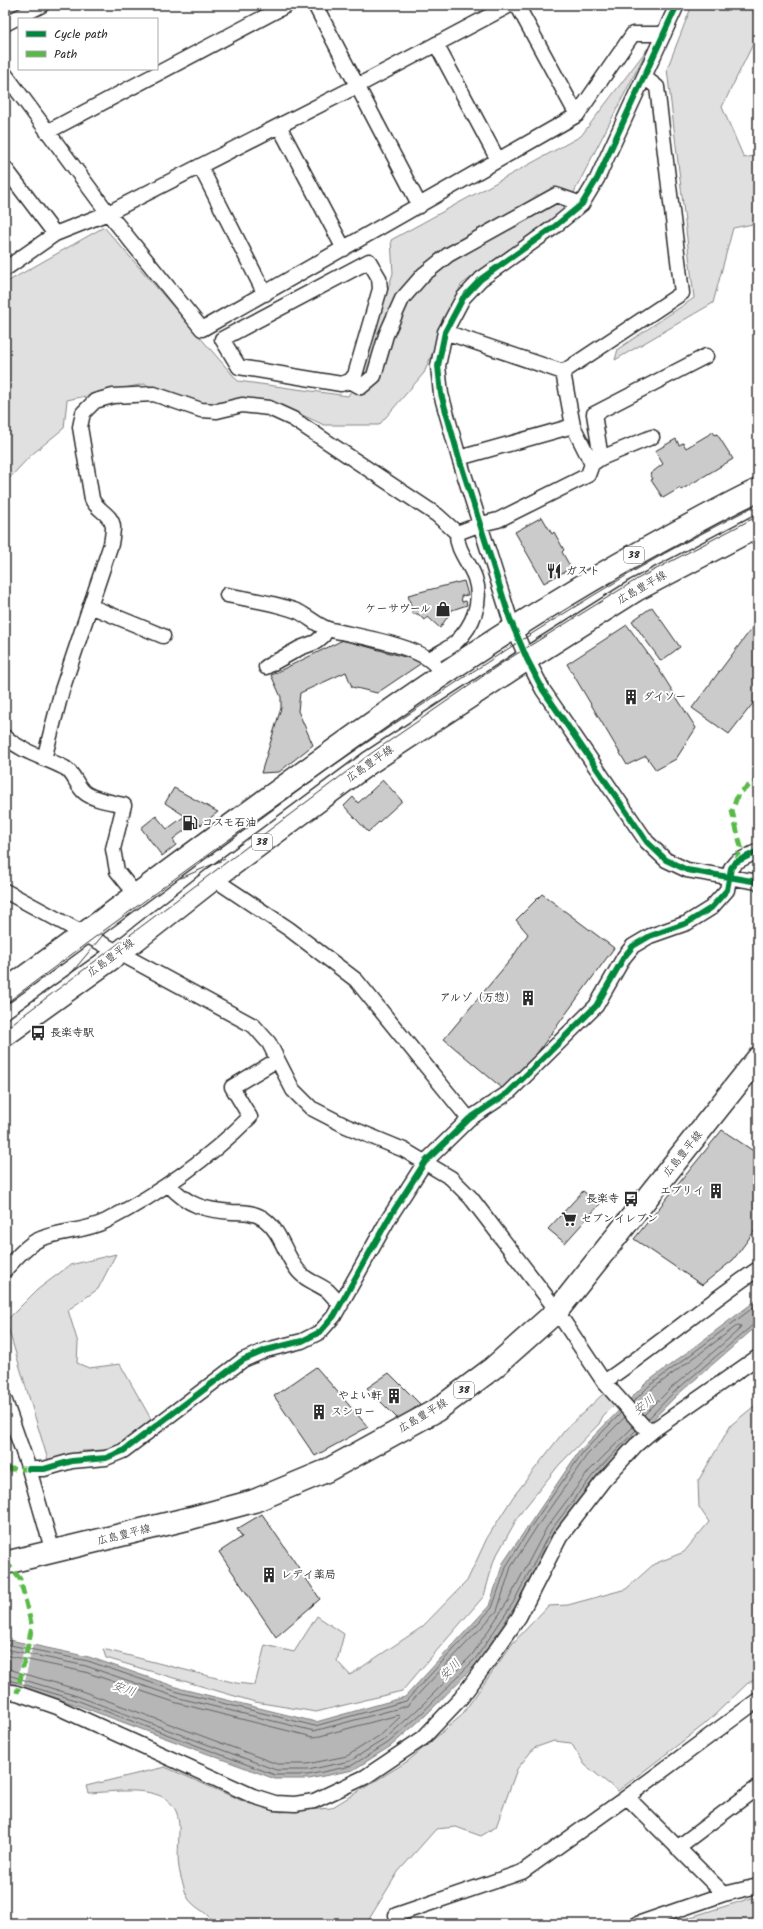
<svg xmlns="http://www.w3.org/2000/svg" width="763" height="1929" font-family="Kalam,'Klee One',sans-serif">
<rect width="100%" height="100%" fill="#fff"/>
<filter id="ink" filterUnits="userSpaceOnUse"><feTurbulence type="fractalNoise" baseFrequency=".025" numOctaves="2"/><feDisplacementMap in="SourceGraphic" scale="8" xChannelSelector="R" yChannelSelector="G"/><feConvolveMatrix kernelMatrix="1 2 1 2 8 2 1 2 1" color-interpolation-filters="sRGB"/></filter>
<g filter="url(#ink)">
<path fill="#e0e0e0" stroke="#868686" d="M692,5H758V37L756,38L722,107L744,158L758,155V223L733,228L713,303L615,360L618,349L694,298L667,69Z
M648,48L566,208L461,285L424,373L379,425H324L270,400L206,404L144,384L67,400L64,428L30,456L5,483V283L104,227L238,381L348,396L362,372L393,273L391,240L581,136Z
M116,1254L98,1289L68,1310L78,1343L77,1363L89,1368L120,1364L151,1419L125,1442L106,1450L82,1451L48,1460L6,1321L37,1290L70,1265Z
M605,1392L616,1403L603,1416L599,1424L559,1465L519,1515L494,1560L484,1596L402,1691L316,1712L255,1702L106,1658L103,1649L236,1683L255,1685L265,1645L294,1652L317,1616L344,1634L337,1661L350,1675L422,1627L467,1581L487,1538L513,1497L565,1430Z
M758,1403V1678L748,1683L705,1724L618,1791L585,1765L571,1743L554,1741L534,1748L517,1769L496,1827L481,1836L456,1827L436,1829L398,1872L366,1924H213C207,1911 201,1912 192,1903C188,1900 185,1892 184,1887C175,1862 179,1852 179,1827C179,1780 120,1792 88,1793L86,1786L165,1767L247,1803L281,1812L331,1808L408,1761L461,1716L512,1644L548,1606L568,1605L626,1589L654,1564L684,1552L709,1522L699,1507L698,1481L731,1425Z
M758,1896V1924H668Z"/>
<path fill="#b6b6b6" stroke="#7e7e7e" d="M758,1299V1325L676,1396L596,1477L555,1532L516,1605L479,1661L426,1715L391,1746L353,1770L309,1779H275L74,1704L5,1683V1639L89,1657L182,1689L316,1722L405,1697L489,1606L503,1563L580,1450L646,1383Z"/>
<path fill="#fff" d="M25,1642L33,1643L23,1689L16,1688Z"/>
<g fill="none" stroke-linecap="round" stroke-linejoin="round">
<path stroke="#636363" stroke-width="1" d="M633,1402L649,1386L758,1304
M636,1406L652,1389L738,1325L741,1326L740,1329L670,1389L644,1415
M648,1419L673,1393L754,1324L758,1323
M5,1644L88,1661L181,1693L315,1726L406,1701L492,1608L507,1565L532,1525L583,1452L621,1413
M5,1649L86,1666L179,1698L314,1731L407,1706L497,1611L511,1567L536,1528L587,1455L625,1417
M5,1655L85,1672L177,1703L313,1737L320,1736L398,1715L400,1717L382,1734L347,1756L307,1764H277L79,1690L5,1668
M5,1674L77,1696L276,1770H308L350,1761L385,1739L419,1708L472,1655L508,1601L547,1527L589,1471L633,1427
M5,1679L76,1700L275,1775H308L351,1766L388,1743L423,1712L476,1658L513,1603L551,1530L593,1475L636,1430"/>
</g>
<path fill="#cbcbcb" stroke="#2b2b2b" d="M713,432L715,435L717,434L733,459L681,490L680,488L663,498L651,480L653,479L650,474L663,464L655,451L676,439L679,445L683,443L686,448Z
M542,517L552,534L554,532L564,550L562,552L571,568L544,583L515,532Z
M464,581L468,595L461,596L462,602L466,601L467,605L452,610L440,628L428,617L424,620L418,614H413L408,595Z
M652,607L680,647L661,661L632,621Z
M758,620V697L729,734L692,708Z
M627,625L656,665L696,728L676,759L656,770L646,756L627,765L567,664Z
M343,640L423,662L377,693L352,687L346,672L300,693L298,711L313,745L279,772L261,773L281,708V697L271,675Z
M383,780L402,801L368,832L344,806L353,797L358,803Z
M174,788L218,812L201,825L196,822L173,839L176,845L162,856L141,828L156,816L167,829L185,816L165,803Z
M542,894L614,948L508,1093L444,1039L512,958L528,934L516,920Z
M722,1130L758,1154V1229H756L733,1260L702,1285L634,1239Z
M583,1191L600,1204L565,1243L548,1229Z
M316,1367L368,1427L315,1456L274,1396Z
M389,1373L420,1404L399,1420L367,1388Z
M262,1514L320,1599L276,1637L219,1552L242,1537L237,1529Z"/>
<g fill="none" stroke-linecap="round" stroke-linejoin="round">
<g stroke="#2b2b2b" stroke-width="17">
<path id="minor" d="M315,5L420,206
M517,5L577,115
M677,5L597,179L582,204L554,227L481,279L463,298L445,332L438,366L441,394L459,458L510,619L527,659L543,690L647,842L666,860L687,870L758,882
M5,24L42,5
M436,44L498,160
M5,74L108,213L202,329L577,115L633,34H664
M279,126L344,249
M47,132L287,5
M200,166L265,294
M5,168L55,234
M5,269L55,234L108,213L357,86L510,5
M563,372L682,293L657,87L644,77
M350,381L355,375L380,289L379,278L369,261L222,339L239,367L341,384L350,381L361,387L374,376L386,335L402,299L423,275L448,255L556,195L582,204
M459,458L573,426
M601,458L652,437
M592,464L601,458L594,414L706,356
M227,595C251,600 277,603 299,612C309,617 318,626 328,629C354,636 419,645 435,665
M90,606L163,636
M430,659C438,653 449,649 456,642C473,626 483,602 475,578C470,563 456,550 457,533L481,524L498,520L588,475L592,464L573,426L563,372L445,332
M266,667L300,648L316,642L323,636L327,629
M5,737C24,753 44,757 65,768C74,773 76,785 84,792C93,800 112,802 124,805L113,849L117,871L137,896
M44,759L62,690L111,544C112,538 113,532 113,527C112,514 96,510 92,499L80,427L83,413L95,401L113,396L154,394L201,410L217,411L242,405L269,408L293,419L437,515L457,533
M217,876L223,885L289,929L356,980L469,1119
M5,891L254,1026L269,1043L293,1090L311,1108L346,1126L404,1150L451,1178L471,1198L552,1304L604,1382L645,1428L655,1429
M169,1185C188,1206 205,1210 232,1212C243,1212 254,1212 264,1219C282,1232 285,1257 300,1273C307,1281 319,1284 328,1291C332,1295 336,1300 341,1305
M5,1270C13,1261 25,1247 36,1241C57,1230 82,1233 106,1221C160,1193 207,1160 250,1117L232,1087L277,1060
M604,1382C657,1346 705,1305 758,1269
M5,1401L29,1469L53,1552
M29,1469H44L72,1461L106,1458L123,1451L243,1360L266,1350L302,1341L320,1332L334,1316L389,1218L425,1162L469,1119L508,1093L596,1006L624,957L633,946L650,936L687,923L711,908L727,890L731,868L736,862L758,851
M5,1691L17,1693L57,1707L253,1796L275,1803L295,1804L314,1801L365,1777L423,1738L461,1698L494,1653L519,1617L560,1537L603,1481L636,1445L655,1429L758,1357
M627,1797L724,1894
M677,1848L758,1787
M399,1924L396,1915L522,1872L627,1797L758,1700
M637,1924L724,1894L758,1886"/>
</g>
<g stroke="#2b2b2b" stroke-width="25">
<path id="primary" d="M5,991C227,832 440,658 681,530C707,516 732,502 758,490
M5,1035L119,953L217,876L369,763L527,659L636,590L758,526
M5,1563L191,1518L254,1501L326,1471L437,1410L493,1368L557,1311L758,1058"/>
</g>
<use href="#minor" stroke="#fff" stroke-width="14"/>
<use href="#primary" stroke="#fff" stroke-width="22"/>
<path stroke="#2b2b2b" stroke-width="1" d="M181,878L225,859
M68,977L103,935
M5,1004C209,852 415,701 634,571C674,547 717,526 758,504
M5,1029L369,755L502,663L639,578L758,516"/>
<path stroke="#58b947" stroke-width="5" stroke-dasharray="10 5" stroke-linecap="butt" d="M736,862L741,847L732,811L738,794L758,779
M5,1469H29
M5,1561L20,1579L32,1627L17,1693"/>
<g stroke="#fff" stroke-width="8">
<path id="cycleway" d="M677,5L597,179L582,204L554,227L481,279L463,298L445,332L438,366L441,394L459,458L510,619L527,659L543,690L647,842L666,860L687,870L758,882
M29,1469H44L72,1461L106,1458L123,1451L243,1360L266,1350L302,1341L320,1332L334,1316L389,1218L425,1162L469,1119L508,1093L596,1006L624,957L633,946L650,936L687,923L711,908L727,890L731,868L736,862L758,851"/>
</g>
<use href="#cycleway" stroke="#00873e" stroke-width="6"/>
</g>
</g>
<defs>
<g id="restaurant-bare" transform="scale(1.2)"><path d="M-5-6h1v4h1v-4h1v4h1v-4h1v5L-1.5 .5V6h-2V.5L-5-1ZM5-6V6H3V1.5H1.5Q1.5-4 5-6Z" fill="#2b2b2b" stroke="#fff" stroke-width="2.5" paint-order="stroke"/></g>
<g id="shop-bare" transform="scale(1.2)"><path d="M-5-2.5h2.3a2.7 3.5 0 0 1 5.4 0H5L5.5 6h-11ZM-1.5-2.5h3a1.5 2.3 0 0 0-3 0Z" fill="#2b2b2b" stroke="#fff" stroke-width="2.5" paint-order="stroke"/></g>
<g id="building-bare" transform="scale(1.2)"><path d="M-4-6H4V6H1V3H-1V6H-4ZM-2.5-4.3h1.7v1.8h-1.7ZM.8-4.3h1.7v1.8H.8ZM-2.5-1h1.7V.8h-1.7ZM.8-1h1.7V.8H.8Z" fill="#2b2b2b" stroke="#fff" stroke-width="2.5" paint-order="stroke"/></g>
<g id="fuel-bare" transform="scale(1.2)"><path d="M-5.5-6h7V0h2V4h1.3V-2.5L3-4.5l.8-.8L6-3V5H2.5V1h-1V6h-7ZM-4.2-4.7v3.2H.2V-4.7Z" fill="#2b2b2b" stroke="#fff" stroke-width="2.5" paint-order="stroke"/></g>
<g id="bus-bare" transform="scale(1.2)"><path d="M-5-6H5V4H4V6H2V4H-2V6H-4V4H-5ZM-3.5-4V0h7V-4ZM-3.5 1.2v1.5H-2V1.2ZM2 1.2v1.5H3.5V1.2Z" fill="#2b2b2b" stroke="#fff" stroke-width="2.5" paint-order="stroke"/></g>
<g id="supermarket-bare" transform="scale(1.2)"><path d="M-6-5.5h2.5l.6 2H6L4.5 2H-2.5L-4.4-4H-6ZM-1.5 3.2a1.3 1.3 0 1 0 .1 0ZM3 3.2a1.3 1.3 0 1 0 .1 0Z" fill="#2b2b2b" stroke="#fff" stroke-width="2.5" paint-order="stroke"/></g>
</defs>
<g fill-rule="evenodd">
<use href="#restaurant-bare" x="554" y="571"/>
<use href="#shop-bare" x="443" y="609"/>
<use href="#building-bare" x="631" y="697"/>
<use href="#fuel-bare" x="190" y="823"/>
<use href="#building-bare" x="528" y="998"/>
<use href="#bus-bare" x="38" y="1033"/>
<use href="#building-bare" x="716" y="1191"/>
<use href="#bus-bare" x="631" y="1199"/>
<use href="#supermarket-bare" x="569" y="1219"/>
<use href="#building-bare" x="394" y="1396"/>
<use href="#building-bare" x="319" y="1412"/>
<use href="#building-bare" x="269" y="1575"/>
</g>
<g text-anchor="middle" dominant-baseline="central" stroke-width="4" stroke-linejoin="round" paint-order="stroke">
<g fill="#fff" stroke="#6b6b6b" stroke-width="1">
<rect x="624" y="547" width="20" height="16" rx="3"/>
<rect x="252" y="834" width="20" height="16" rx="3"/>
<rect x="454" y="1382" width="20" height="16" rx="3"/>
</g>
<g font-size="10" font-weight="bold" fill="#2b2b2b">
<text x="634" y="555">38</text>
<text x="262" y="842">38</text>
<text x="464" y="1390">38</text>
</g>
<g font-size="11" font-weight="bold" fill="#2b2b2b" stroke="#fff" text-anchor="start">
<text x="566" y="571">ガスト</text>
<text x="431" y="609" text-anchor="end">ケーサヴール</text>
<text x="643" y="697">ダイソー</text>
<text x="202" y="823">コスモ石油</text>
<text x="516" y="998" text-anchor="end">アルゾ（万惣）</text>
<text x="50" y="1033">長楽寺駅</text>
<text x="704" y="1191" text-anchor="end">エブリイ</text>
<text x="619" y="1199" text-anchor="end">長楽寺</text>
<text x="581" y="1219">セブンイレブン</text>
<text x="382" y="1396" text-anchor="end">やよい軒</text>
<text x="331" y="1412">スシロー</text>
<text x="281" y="1575">レデイ薬局</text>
</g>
<g font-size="11" fill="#2b2b2b" stroke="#fff">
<text transform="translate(642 588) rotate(-30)">広島豊平線</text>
<text transform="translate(370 764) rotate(-35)">広島豊平線</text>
<text transform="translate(111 958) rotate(-37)">広島豊平線</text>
<text transform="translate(683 1154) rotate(-51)">広島豊平線</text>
<text transform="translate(423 1416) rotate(-31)">広島豊平線</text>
<text transform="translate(124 1535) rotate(-14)">広島豊平線</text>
</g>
<g font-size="12" font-style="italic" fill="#5c5c5c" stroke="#fff">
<text transform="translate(644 1405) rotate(-39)">安川</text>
<text transform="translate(450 1670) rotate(-46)">安川</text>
<text transform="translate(124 1689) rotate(19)">安川</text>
</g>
</g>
<rect width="763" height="1929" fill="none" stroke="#fff" stroke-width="20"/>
<rect x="10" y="10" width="743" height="1909" fill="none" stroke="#2b2b2b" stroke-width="1.5" filter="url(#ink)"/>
<rect x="18" y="18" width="140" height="52" fill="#ffffff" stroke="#aaaaaa"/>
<rect x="26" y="31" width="20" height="6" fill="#00873e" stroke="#aaaaaa"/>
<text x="54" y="38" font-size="12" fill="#2b2b2b">Cycle path</text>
<rect x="26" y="51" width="20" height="6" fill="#58b947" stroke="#aaaaaa"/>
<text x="54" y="58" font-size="12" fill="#2b2b2b">Path</text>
</svg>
